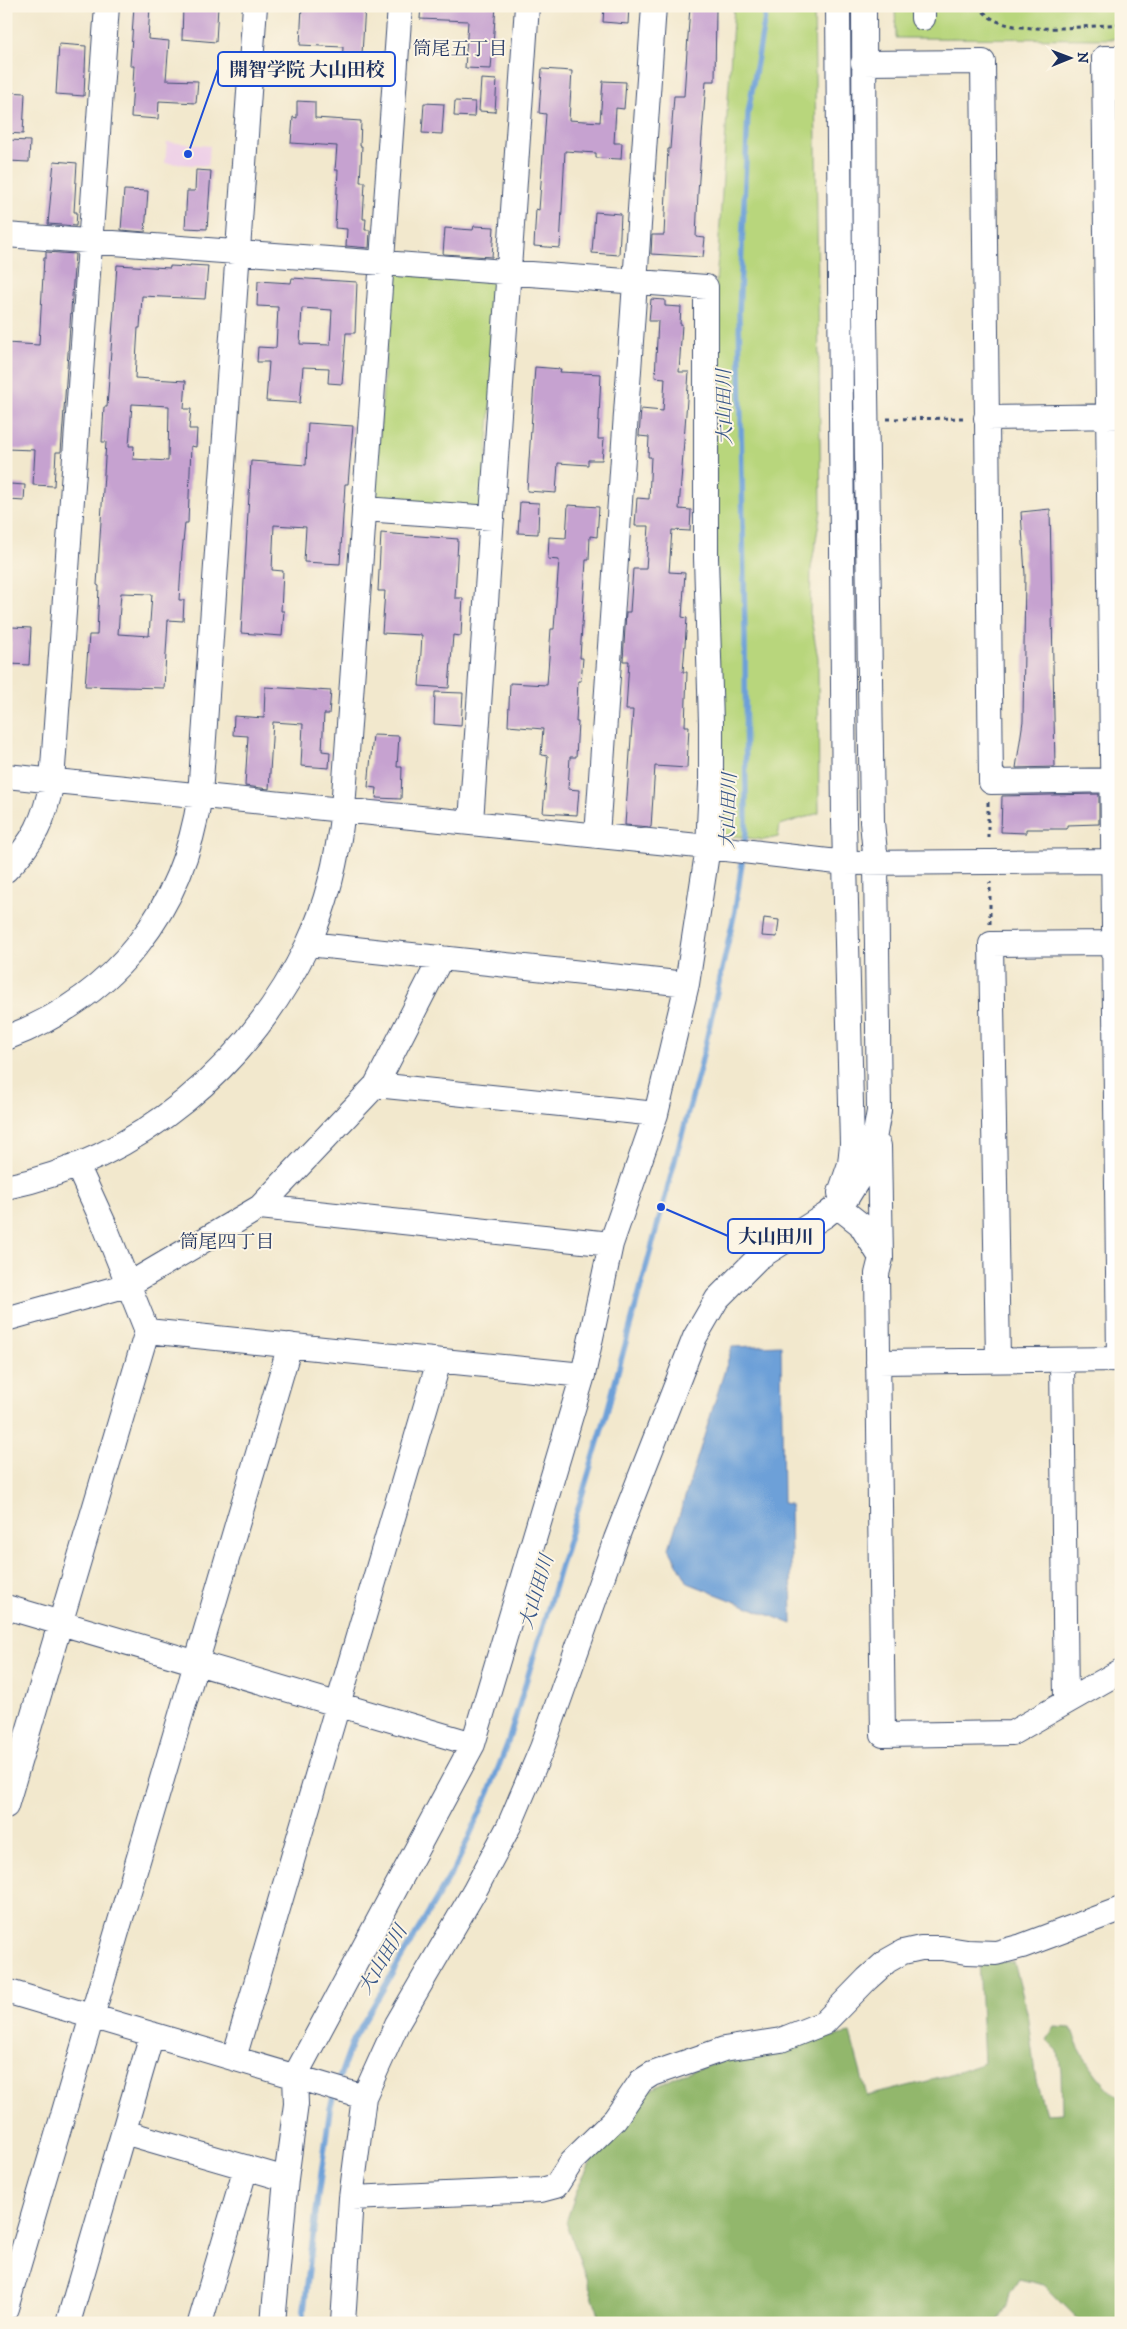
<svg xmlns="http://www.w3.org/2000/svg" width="1127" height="2329" font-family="'IM FELL DW Pica','Noto Serif JP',serif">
<rect width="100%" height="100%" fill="#fcf5e5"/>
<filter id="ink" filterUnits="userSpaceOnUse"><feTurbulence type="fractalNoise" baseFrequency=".02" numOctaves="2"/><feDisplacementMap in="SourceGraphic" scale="10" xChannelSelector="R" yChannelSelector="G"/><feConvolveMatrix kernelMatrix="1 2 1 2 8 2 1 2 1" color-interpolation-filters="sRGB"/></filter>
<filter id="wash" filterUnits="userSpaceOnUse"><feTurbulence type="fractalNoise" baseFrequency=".0096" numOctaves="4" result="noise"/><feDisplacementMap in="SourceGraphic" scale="20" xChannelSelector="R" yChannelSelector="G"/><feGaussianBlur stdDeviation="1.12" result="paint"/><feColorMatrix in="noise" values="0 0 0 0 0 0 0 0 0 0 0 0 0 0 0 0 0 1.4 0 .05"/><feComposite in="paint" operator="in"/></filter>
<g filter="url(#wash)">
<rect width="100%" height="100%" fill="#f2e8cd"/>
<path fill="#eed0e7" d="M167,142L210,146L208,166L165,163Z"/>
<path fill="#b8d67c" stroke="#6a826d" d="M734,6H814L821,511L811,568L810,613L818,659L819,813L780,825L778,837L764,840L717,834L714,316Z
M895,6H1121V39L896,38Z
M395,273L493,282L500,288L483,503L478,509L383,502L375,496L391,279Z"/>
<path fill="#92b76c" stroke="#567365" d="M979,1961L1014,1962L1027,2012L1036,2081L1046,2114L1062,2113L1061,2071L1058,2051L1047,2040L1055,2027L1071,2028C1080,2056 1098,2080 1121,2100V2323H1082L1044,2285L1019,2279L1010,2293L1007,2307L997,2323H602L566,2222L577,2190L596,2151L648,2091L682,2074L749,2053L850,2033L867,2096L944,2077L984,2063Z"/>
<path fill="#6da0d8" stroke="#44689b" d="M781,1345L783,1503L790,1504L792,1624L688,1583L669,1548L732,1347Z"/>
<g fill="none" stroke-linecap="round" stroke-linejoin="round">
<path stroke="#6da0d8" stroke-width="5.5" d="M744,847L746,831L745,634L739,314L748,113L767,6
M337,2084L353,2040L457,1864L489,1792L508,1742L607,1412L700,1068L735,911L743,856
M304,2323V2309L318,2196L330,2109L334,2093"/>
</g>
<g id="blocks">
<path fill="#c6a2d0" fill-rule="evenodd" d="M134,6H150L148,39L169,41L166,80L198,81L196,103L159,101L158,119L131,117L134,66H130Z
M183,6H218L216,42L182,39Z
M302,6H365L362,54H367L366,68L342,67L343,47L300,45Z
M421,6H496L491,69L465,68L468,21L420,19Z
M604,6H629L628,24L603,22Z
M690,6L716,7L715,81H706L698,193L696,237L705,238L703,257L651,254L652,235H664L668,149H670L674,96H684Z
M59,44L86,46L84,96L56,94Z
M542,69L572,71L569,120L600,122L603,81L626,82L624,109L616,108L614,143H622L621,159L596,158V153L565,151L560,248L534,246L536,209L539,210L546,114L539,113Z
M481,79L497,80L495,112L479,111Z
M6,92L25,93L23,134L6,133Z
M297,101L315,102V118L361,121L360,146H362L360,182H365L363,219H366L365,230H370L369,248L346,246L347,229L335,228L338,170H335L337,146L291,143L293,117L297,118Z
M455,101L475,102L474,117L454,116Z
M424,103L444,104L442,134L422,133Z
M9,140L30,141L29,162L8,161Z
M54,161L77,163L74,212H77L76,226L48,224Z
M196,170L211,171L207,229L185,228L187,191H195Z
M124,190L148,191L145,232L121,230Z
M595,212L621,214L619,255L592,253Z
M474,226L494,227L492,257L443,254L445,228L473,230Z
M46,252L75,254L61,452H56L54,486L33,485L35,450L6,449V343L39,345L44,258H46Z
M117,265L170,268V266L190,267V265L208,266L205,299L142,296L140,328H138L135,378L186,381L184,409H191L189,429H197L196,447L191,446L188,523H185L182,553L179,600H184L183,621L168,620L164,688L85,686L89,635H97L99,586L97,585L106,442H102L104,407H107ZM132,404L169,406L168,461L133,459L134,446H129ZM121,593L152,594L149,636L118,634Z
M292,278L357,282L355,333H346L342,384L328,383L329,368L303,367L300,403L266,401L269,362H257L258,347L276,348L278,307L257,306L258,281L291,283ZM302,308L332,310L330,345L300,344Z
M651,299L665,300V306L681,307L680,324H682L679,372H689L679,509L691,510L690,531L672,530L669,572L685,573L682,617L687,618L683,672H687L685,726H689L687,768L655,766L651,827L625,825L633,710H626L629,661H623L626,612H630L633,569H646L649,526H635L637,498L649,499L651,457H648L649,437L639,436L641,409L663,411L665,378L655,377L658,321H649Z
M535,367L561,369L560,372L601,374L598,439H604L602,460H588V465L558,463L556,493L527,491Z
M308,423L353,426L348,484H345L340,564L304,562L306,527L274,525L272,570L283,571L281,611H284L282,636L241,633L251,461L306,465Z
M10,484L25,485L24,501L9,500Z
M520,502L539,503L538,534L518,533Z
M568,505L599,507L597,537L590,536L589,560H586L580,658H583L581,681H578L576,722H578L576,757H570L568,789L579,790L577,815L543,813L548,756L541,755L543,729L508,726L510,683L547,685L551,629H554L559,560L548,559L549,537L566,538Z
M1050,509L1055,767L1016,768L1023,721L1025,574L1021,512Z
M381,533L458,539L455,598H463L462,614L461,636L453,635L449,688L419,686L422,635L382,633L385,591H378Z
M12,627L31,628L29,665L10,664Z
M265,687L331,691L329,714H324L322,751L330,752L329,768L301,766L303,724L273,722L269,789L245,786L248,736L233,735L234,716L264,718Z
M435,692L463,693L461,726L434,724Z
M373,735L399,736L397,767H402L401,799L376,798L377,788L368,787Z
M1099,794V824L1067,825V829H1026V833L1001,832L1002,796Z
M764,918L779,920L777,937L762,936Z"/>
</g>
</g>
<g filter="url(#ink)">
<use href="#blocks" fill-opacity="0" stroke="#3b4b6f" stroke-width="1"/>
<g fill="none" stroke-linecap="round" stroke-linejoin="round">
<g stroke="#3b4b6f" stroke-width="26">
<path id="minor" d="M838,6L844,822L852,1144L850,1164L840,1193
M923,6V18
M863,63L983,62L991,782L1121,780
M6,235L706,287V558L711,723V784L708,847L687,984L656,1114L611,1244L583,1375L473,1744L295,2076L296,2104L286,2179L273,2323
M986,418L1121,416
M364,509L492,518
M6,776L708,847L846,863L1121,861
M471,822L527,6
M597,836L654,6
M6,870C34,842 45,819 52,781L107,6
M308,944L687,984
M6,1038C116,997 183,910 200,795L255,6
M376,1085L656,1114
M879,1146L881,1258L877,1274L883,1735L1012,1733L1121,1671
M77,1165L104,1224L147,1331L583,1375
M6,1187C139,1160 250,1065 308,944C328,902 338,855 343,809L400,6
M837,1206L860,1224L880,1256
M260,1207L611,1244
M6,1319L128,1285L260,1207L376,1085L441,958
M1119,1359L1104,58H1121
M998,1360L991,944L1121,943
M1062,1360L1066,1702
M878,1362L1121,1359
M6,1607L473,1744
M6,1806L147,1331
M6,1991L364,2097
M234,2058L439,1361
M124,2132L286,2179
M351,2198L541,2190L556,2186L572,2161L615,2119L641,2081L652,2074L724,2049L781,2040L824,2023L867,1979L887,1961L903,1952L921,1948H942L967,1952L996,1953L1022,1946L1121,1909
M6,2308L290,1345
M68,2323L152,2034
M200,2323L246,2167
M343,2323L351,2198L364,2097L397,2024L474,1892L509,1826L542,1748L616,1539L695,1337L717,1299L758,1258L826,1215L846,1199L866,1167L873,1145L879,1111L876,863L872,822L865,317L864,6"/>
</g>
<path stroke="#3b4b6f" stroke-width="3" stroke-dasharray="4 4" stroke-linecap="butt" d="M978,6C982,10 987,16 993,19C1020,35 1088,26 1121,24
M887,419L966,418
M988,802V841
M990,924V882"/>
<use href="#minor" stroke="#fff" stroke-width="24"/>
</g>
</g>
<g text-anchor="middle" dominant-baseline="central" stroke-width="4" stroke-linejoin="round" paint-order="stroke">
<g font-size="19" fill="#1b2f5e" stroke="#fcf5e5">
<text x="460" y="49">筒尾五丁目</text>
<text x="227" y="1242">筒尾四丁目</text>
</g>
<g font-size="19" font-style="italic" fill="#385789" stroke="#fcf5e5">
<text transform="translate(725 407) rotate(-91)">大山田川</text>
<text transform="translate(729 811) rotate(-88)">大山田川</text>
<text transform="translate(537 1592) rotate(-73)">大山田川</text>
<text transform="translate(383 1960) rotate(-59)">大山田川</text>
</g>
</g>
<path fill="none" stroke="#1d4ed8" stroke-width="2" d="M188 154L218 69M661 1207L728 1236"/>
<g fill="#1d4ed8" stroke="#fcf5e5" stroke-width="2">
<circle cx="188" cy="154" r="5"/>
<circle cx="661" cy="1207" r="5"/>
</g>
<g fill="#fcf5e5" stroke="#1d4ed8" stroke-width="2">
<rect x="218" y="52" width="177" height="34" rx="5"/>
<rect x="728" y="1219" width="96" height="34" rx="5"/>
</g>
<g font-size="19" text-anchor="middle" font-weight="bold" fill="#1b2f5e">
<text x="307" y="76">開智学院 大山田校</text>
<text x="776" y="1243">大山田川</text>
</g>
<rect width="1127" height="2329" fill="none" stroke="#fcf5e5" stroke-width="25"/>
<g transform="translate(1070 58) rotate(89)" stroke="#fcf5e5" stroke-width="4" paint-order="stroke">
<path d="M0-4L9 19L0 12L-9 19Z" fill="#1b2f5e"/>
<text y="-8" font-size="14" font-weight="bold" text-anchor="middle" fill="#1b2f5e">N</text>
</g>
</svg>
